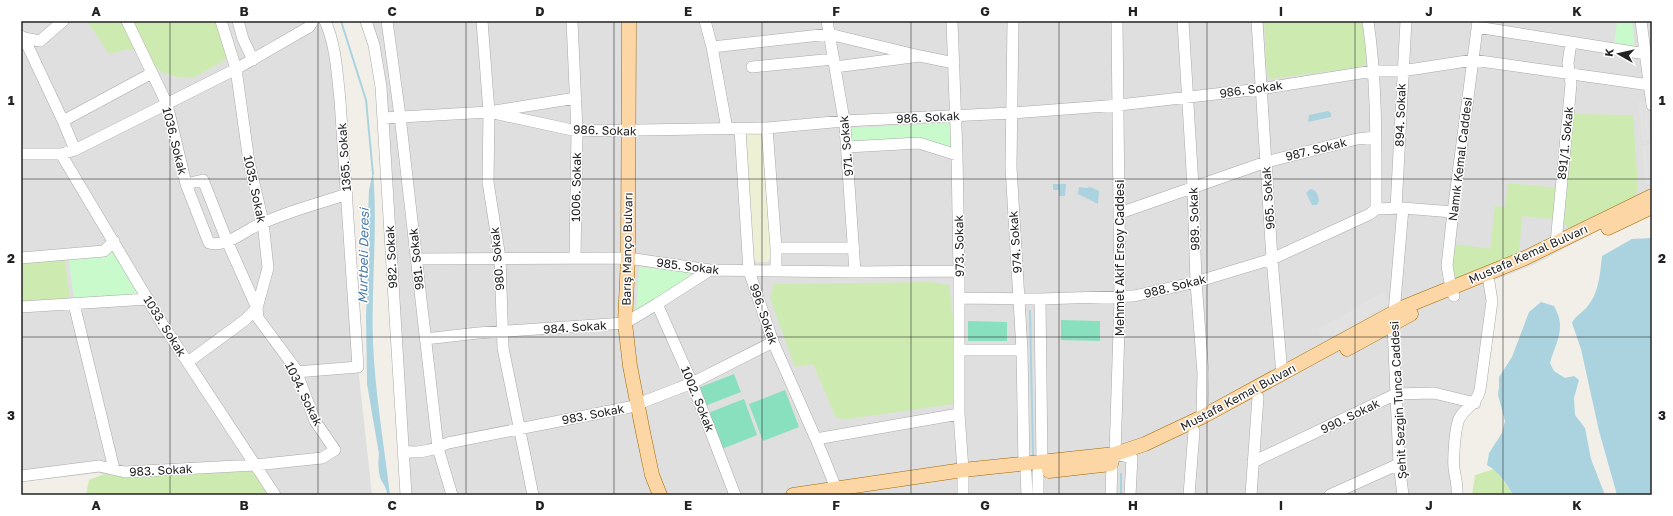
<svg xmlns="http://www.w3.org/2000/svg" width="1673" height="516" font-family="'Golos Text',sans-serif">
<rect width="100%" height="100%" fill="#f2efe9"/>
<path fill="#e0dfdf" d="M21,21H325L330,32L358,367L372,495H268L254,473L122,479L98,473L21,482Z
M366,21H1652V202L1535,264L1490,282L1480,390L1460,415L1457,495H406L383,118Z"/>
<path fill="#eef0d5" d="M748,133H761L764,138L772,257L767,262H757L752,258L745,138Z"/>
<path fill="#cdebb0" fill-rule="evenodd" d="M87,21H227L231,40L230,57L193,78L177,77L164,73L151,65L143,52L127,49L109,54Z
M1264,21H1362L1367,55L1365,64L1359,67L1270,79L1267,74Z
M1572,114L1633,115L1638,188L1635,197L1569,228L1562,222Z
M1508,183L1558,188L1552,242L1455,281L1450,261L1453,244L1490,249L1495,206L1505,207ZM1522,216L1554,219L1552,237L1519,253Z
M65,259L70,300L21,303V263Z
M931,282L949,285L954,327L953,404L848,419L836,418L813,364L795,367L770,298L774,284Z
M1494,469L1503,480L1513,495H1472L1475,475Z
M248,470L254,473L268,495H86L89,480L104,474L125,477Z"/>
<path fill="#c8facc" d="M1617,21H1632L1635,49L1614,46Z
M951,123L952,148L930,141L851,143L850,128Z
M114,248L141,294L74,300L69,260L107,256Z
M639,267L698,274L636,313Z"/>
<path fill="#88e0be" d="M1061,320L1100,321V341L1061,340Z
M968,321L1007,322V341H968Z
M734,374L741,392L705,406L698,388Z
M785,390L799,427L763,441L749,404Z
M744,399L757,435L722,449L708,413Z"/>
<path fill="#e2e2e2" d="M1642,101L1645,140L1642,141L1639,102Z
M1643,101H1647L1650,140H1646Z
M1646,145L1649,184H1645L1642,146Z
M1647,145H1651L1652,184H1650Z
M1383,292L1390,303L1324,341L1317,330Z"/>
<path fill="#aad3df" d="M1328,111L1331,113V117L1308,122L1309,115Z
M373,172C378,229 371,285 373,342C375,393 384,444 390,495H387C387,489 384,485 381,480C378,472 378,462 379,454L367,384L366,317L369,251L368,217L369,190Z
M1053,184H1066L1065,196H1059V190H1053Z
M1079,187L1086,188L1090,187L1099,191L1098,204L1078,194Z
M1310,189C1317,190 1318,194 1319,201L1317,205H1312L1306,193Z
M1652,238V495H1617L1599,431L1581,349L1572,323C1576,315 1581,314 1587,307C1599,293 1600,274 1602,256L1632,239Z
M1541,302L1554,306C1567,329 1556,341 1550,363L1554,371L1565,378L1574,376L1579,380L1574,398L1575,415L1585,428L1591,459L1605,495H1513C1506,483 1499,472 1487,465L1489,453L1502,433L1505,421L1498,395L1499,387V377L1512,357L1529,312Z"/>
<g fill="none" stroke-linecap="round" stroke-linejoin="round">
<path stroke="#aad3df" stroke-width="2" d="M341,21L366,100L373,174
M1030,311L1033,456
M1121,495V474"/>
<g stroke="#a9a9a9" stroke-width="12">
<path id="minor" d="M127,21L167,104L186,184L203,180L227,241L257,308
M238,21L243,39L253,60
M366,21L374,45L381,87L406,495
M387,21L400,116L438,448L452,495
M482,21L489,112L488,182L500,258L503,348L533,495
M572,21L577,131L575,258
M705,21L712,47L727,129
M827,21L845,126L855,272
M952,21L957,155L959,271V414L963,470
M1013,21L1011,167L1022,350L1024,464
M1183,21L1193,187L1196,282L1203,373L1202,417
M1257,21L1272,259L1282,374
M1368,21C1377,83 1376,146 1376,209
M1641,21L1652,105
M1477,27L1646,54
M21,36L24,38L63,121L75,150
M24,38L40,41L63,21
M712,47L829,34L920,56
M752,67L834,59
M835,67L920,56L954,63
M495,111L576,98
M383,118L489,112L577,131L767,128L844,121L1012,113L1119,105L1260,89L1373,71H1402L1473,60L1650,85
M63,121L152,73
M767,128L776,248V271
M740,129L749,271L773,342L816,439L836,488
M847,147L919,143L957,155
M21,154H61L75,150L236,69L309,27L313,21
M61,154L163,325L275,495
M186,184L209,243C223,247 240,235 252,228C281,213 315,205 347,194
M1396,208L1406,21
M1403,208L1453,212
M1376,209L1403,208L1393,325L1399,464L1403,495
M1120,213L1266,162L1357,139L1376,137
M1556,243L1571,84L1568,63L1571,43
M776,248H854
M21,258L104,251L114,241
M416,259L628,258L710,270L855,272L959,271
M1454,296L1451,288L1447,266L1453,212L1478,21
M960,298L1040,299L1134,296L1196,282L1272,259L1370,214L1376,209
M1040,299L1042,462
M74,304L114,469
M657,304L692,383L735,495
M21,307L148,299
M425,339L478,333L625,323L657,304L710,270
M959,350H1022
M188,362L245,320L257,308
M296,372L358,367L340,100C337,73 336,45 325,21
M816,439L959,414
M403,451C421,454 432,450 448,443L630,407L692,383L773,342
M1115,454L1132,458L1130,495
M1253,462L1396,394L1434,393L1475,403
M1038,472V495
M1026,473L1027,495
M21,476L99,466L125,472L255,465L322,458L335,450L315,421L295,368L258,318L257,308L268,268L263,222L249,162L236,69L221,21
M963,477V495
M1111,495L1112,464L1115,454L1120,298L1117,21
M1189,495L1194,431
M1251,495L1258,397
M1330,495L1399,464
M1457,495C1458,485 1455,477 1454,468C1453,458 1455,431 1458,422C1461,409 1476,407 1480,390L1492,301L1489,282"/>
</g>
<g stroke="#a06b00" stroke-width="15">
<path id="major" d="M629,21L628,258L625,323L630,366L643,432L652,475L660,495
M1608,228L1652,207
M1347,349L1411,314
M1049,471L1111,464
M793,495L963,470L1115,454L1145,444L1202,417L1404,307L1525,258L1652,196"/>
</g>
<use href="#minor" stroke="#fff" stroke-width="11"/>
<use href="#major" stroke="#fcd6a4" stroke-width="14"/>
</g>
<path fill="none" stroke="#222" stroke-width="1" stroke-opacity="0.55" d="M170,21V495M318,21V495M466,21V495M614,21V495M762,21V495M911,21V495M1059,21V495M1207,21V495M1355,21V495M1503,21V495M21,179H1652M21,337H1652"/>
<g text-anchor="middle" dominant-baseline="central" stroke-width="3" stroke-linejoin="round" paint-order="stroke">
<g font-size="12" fill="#222" stroke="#fff">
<text transform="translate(1251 89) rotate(-8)">986. Sokak</text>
<text transform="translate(1400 115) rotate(-88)">894. Sokak</text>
<text transform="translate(928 117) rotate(-3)">986. Sokak</text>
<text transform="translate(605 130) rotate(2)">986. Sokak</text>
<text transform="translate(175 141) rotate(76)">1036. Sokak</text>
<text transform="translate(1565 143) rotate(-84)">891/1. Sokak</text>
<text transform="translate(846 146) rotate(-95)">971. Sokak</text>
<text transform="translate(1316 149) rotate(-14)">987. Sokak</text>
<text transform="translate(344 157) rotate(-94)">1365. Sokak</text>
<text transform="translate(1460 159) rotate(-83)">Namık Kemal Caddesi</text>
<text transform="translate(576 187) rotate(-89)">1006. Sokak</text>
<text transform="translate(255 189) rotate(78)">1035. Sokak</text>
<text transform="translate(1268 198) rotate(-94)">965. Sokak</text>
<text transform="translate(1194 219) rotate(-92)">989. Sokak</text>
<text transform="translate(1015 242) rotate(-94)">974. Sokak</text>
<text transform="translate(959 246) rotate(-91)">973. Sokak</text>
<text transform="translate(627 249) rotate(-89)">Barış Manço Bulvarı</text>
<text transform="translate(1528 254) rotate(-24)">Mustafa Kemal Bulvarı</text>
<text transform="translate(391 257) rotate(-93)">982. Sokak</text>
<text transform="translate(1119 258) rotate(-90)">Mehmet Akif Ersoy Caddesi</text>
<text transform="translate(416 259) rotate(-96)">981. Sokak</text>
<text transform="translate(497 259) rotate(-95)">980. Sokak</text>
<text transform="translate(688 266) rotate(7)">985. Sokak</text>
<text transform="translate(1175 286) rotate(-14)">988. Sokak</text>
<text transform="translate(764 314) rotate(71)">996. Sokak</text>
<text transform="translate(165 326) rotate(58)">1033. Sokak</text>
<text transform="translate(575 327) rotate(-4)">984. Sokak</text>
<text transform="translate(304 394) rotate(64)">1034. Sokak</text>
<text transform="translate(1238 397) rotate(-28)">Mustafa Kemal Bulvarı</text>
<text transform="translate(698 399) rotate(68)">1002. Sokak</text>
<text transform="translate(1398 400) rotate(-93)">Şehit Sezgin Tunca Caddesi</text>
<text transform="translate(593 414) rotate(-11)">983. Sokak</text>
<text transform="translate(1350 416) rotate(-26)">990. Sokak</text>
<text transform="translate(161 470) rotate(-3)">983. Sokak</text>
</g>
<g font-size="13" font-style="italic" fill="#4a7aab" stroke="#fff">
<text transform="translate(363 256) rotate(-89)">Murtbeli Deresi</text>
</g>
</g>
<rect width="1673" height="516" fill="none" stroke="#ffffff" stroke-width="44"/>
<g transform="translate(1619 54) rotate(278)" stroke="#ffffff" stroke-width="3" paint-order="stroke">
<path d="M0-3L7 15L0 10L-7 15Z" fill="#222222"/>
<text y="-6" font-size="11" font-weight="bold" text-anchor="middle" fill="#222222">K</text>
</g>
<rect x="22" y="22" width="1629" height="472" fill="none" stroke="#222" stroke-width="1.5"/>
<g font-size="13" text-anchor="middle" font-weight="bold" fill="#222">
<text x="96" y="16">A</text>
<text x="244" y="16">B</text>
<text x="392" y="16">C</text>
<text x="540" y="16">D</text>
<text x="688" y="16">E</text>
<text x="836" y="16">F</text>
<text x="985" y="16">G</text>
<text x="1133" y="16">H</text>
<text x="1281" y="16">I</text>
<text x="1429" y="16">J</text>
<text x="1577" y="16">K</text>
<text x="11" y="105">1</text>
<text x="1662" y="105">1</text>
<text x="11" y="263">2</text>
<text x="1662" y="263">2</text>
<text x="11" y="420">3</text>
<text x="1662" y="420">3</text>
<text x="96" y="510">A</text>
<text x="244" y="510">B</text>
<text x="392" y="510">C</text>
<text x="540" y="510">D</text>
<text x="688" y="510">E</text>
<text x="836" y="510">F</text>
<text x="985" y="510">G</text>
<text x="1133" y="510">H</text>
<text x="1281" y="510">I</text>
<text x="1429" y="510">J</text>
<text x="1577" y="510">K</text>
</g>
</svg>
